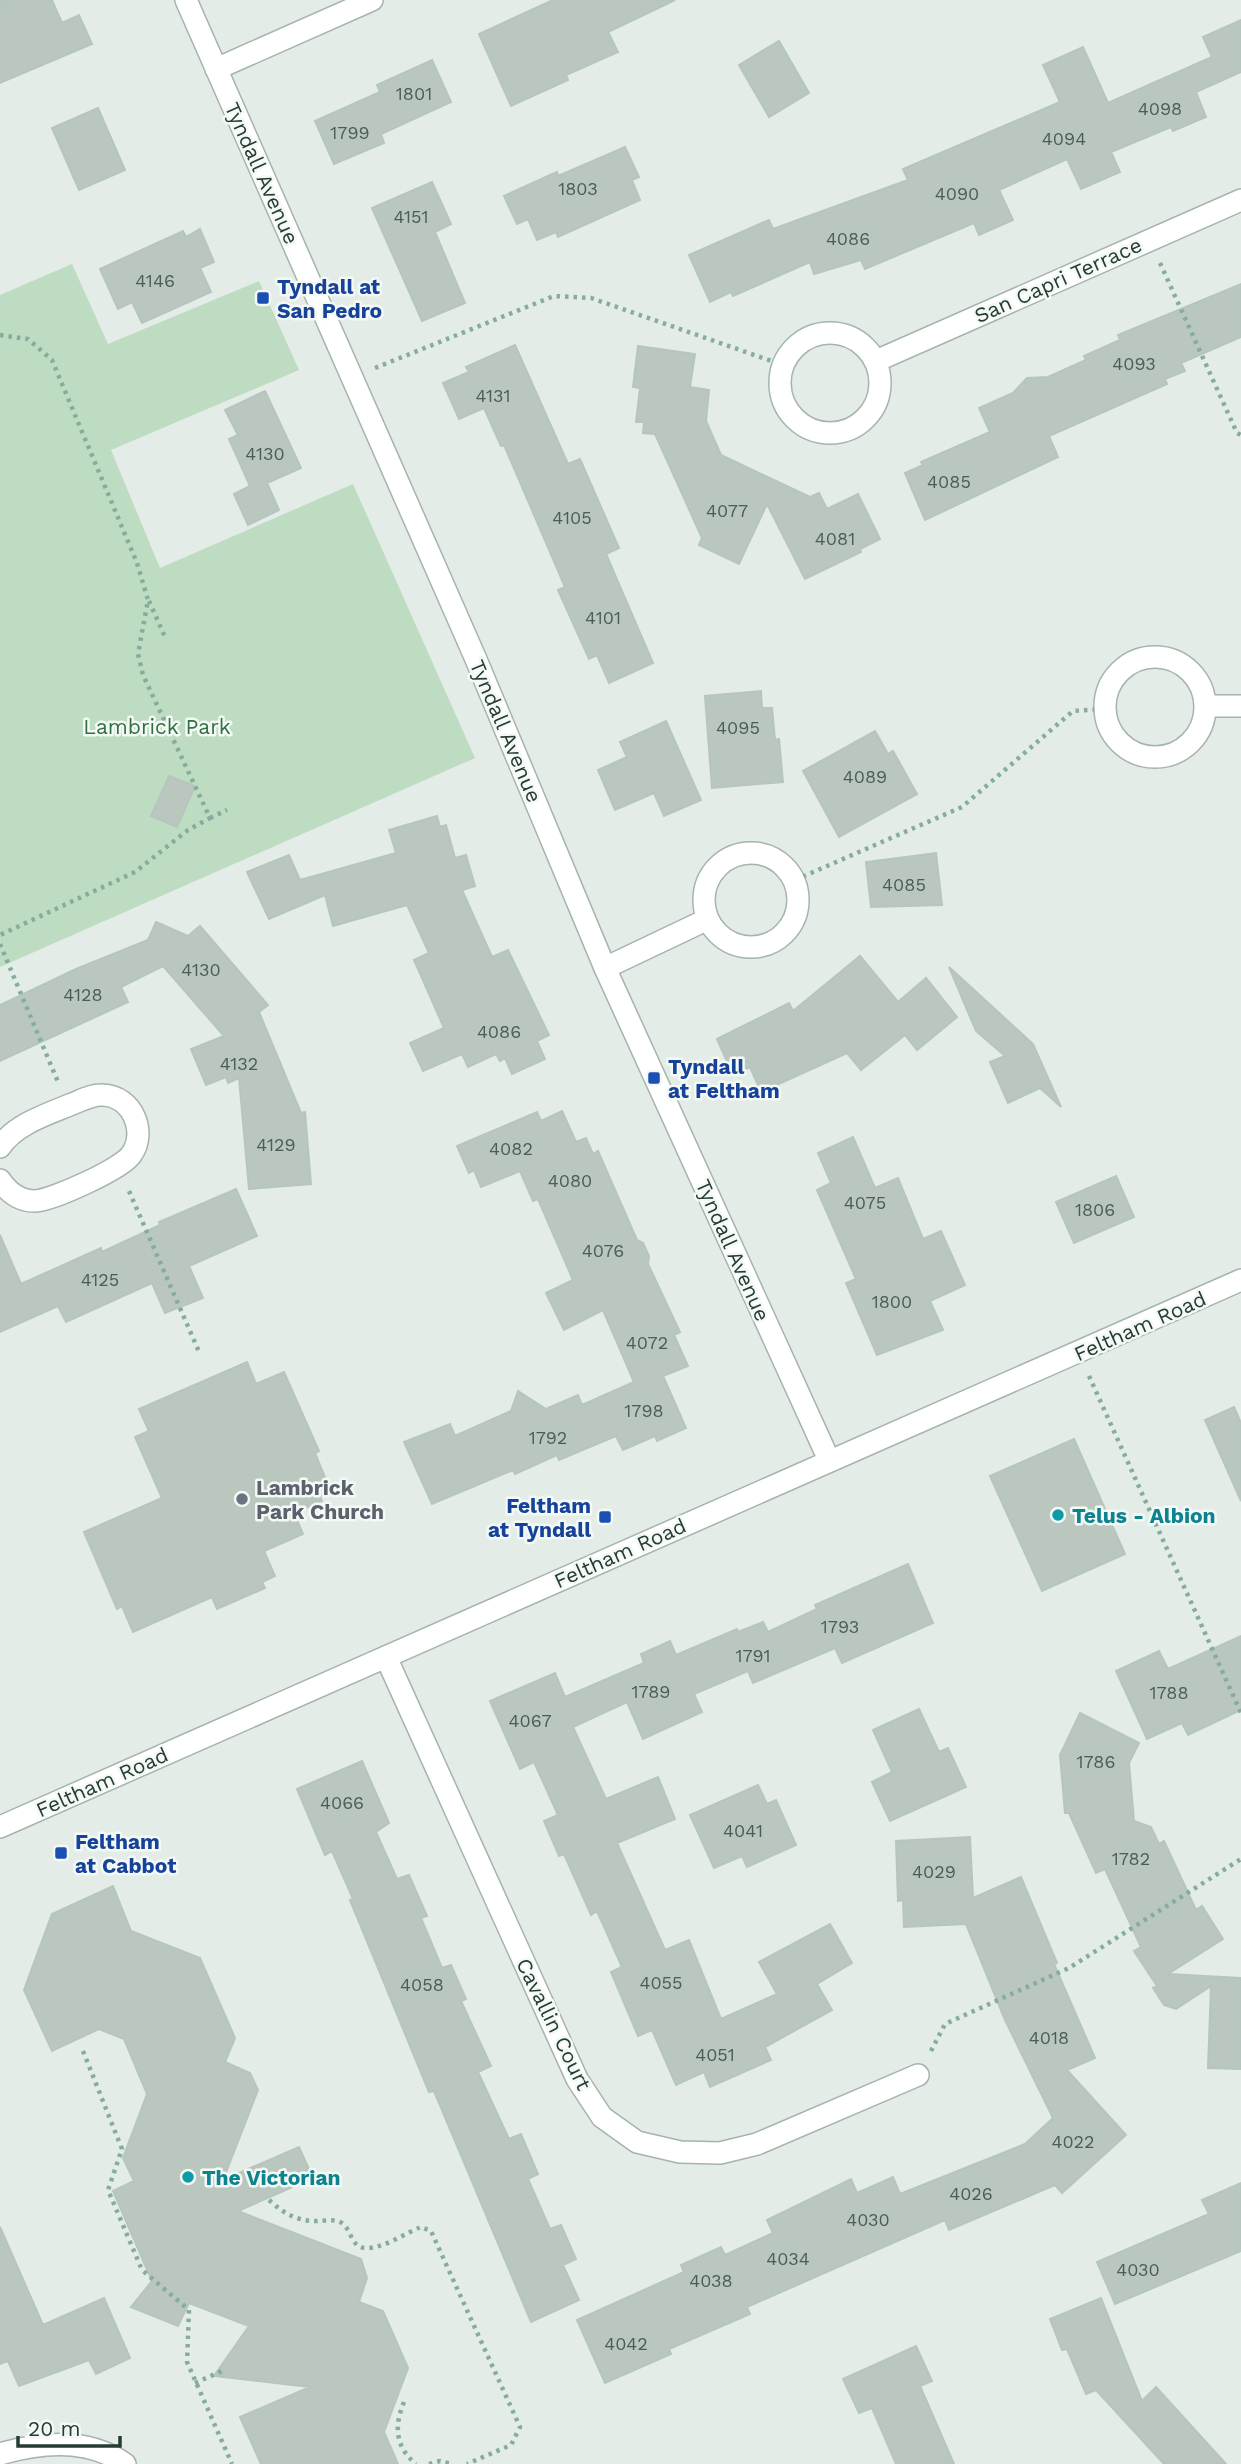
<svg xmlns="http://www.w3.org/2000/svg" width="1241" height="2464" font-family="'Work Sans',sans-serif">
<rect width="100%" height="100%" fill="#e3ece7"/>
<path fill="#bedcc2" d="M72,264L108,344L259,281L299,370L111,450L160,568L353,484L475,758L0,967V295Z"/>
<path fill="#b9c7bf" stroke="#b6c5bd" stroke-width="2" d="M0,0H52L62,23L79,15L92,44L0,83Z
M553,0H675L608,32L618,52L566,75L568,80L511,106L479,34Z
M1241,20V72L1196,92L1206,117L1173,131L1171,127L1111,152L1120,172L1081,189L1067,159L999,190L1013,220L979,235L974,223L865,269L861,260L814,274L810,262L733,296L731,292L710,302L689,255L769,220L773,229L908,180L903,169L1060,102L1043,65L1083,47L1108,103L1212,57L1203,37Z
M779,41L809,93L769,117L739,65Z
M432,60L451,102L381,134L384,143L334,164L315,121L380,92L377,85Z
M98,108L125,170L79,190L52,128Z
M625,147L639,177L632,180L640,200L558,237L556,232L537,240L528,219L517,224L504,196L557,172L558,176Z
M432,182L451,224L435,232L465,303L422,321L372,208Z
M200,229L214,262L200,268L211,292L142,323L132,302L118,309L100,269L183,231L186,237Z
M1241,284V337L1181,363L1185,371L1165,379L1167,384L1049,436L1058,457L925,520L905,473L923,465L921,462L990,432L979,408L1013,393L1027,378L1048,377L1086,360L1084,356L1120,340L1118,335Z
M515,345L568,464L580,459L619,548L606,554L653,663L609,683L597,655L589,659L558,590L565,587L504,445L501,446L484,408L459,419L443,383L469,372L466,367Z
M638,346L695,354L690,387L709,390L706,421L721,455L810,497L819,493L827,509L858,494L880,539L860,549L861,552L805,579L767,504L739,564L699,545L702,538L655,434L643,433L644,422H636L640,388L633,387Z
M265,391L301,468L267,483L279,510L248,525L234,494L250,486L229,439L238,435L225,410Z
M761,691L762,708H772L775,740L779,739L783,782L712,788L705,696Z
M666,721L701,800L664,816L654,793L615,810L598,770L627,757L620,742Z
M875,731L888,754L893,751L917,794L839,837L803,771Z
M169,776L195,786L177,827L151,816Z
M437,816L440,827L446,825L455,858L466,855L475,886L462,890L492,957L508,950L549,1035L537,1041L545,1059L512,1074L505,1058L500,1061L496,1054L468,1067L462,1054L423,1071L410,1043L444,1028L414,960L429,953L407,905L333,926L325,895L269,919L247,872L289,855L300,880L396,853L389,830Z
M936,853L942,905L871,907L866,862Z
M156,922L188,936L200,926L268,1005L259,1012L301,1113L305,1112L311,1184L249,1189L239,1078L228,1083L226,1077L206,1085L191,1049L224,1036L163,966L121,987L128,1002L0,1061V1005L76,969L148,940Z
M860,956L898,1002L926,978L957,1017L917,1050L905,1035L861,1070L847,1053L761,1092L750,1067L733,1075L717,1039L789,1003L793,1011Z
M949,967L1033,1044L1061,1107L1040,1088L1008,1103L990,1062L1005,1056L976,1031Z
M562,1111L576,1142L586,1138L593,1154L598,1151L637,1240L643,1243L649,1256L648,1264L680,1332L674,1335L688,1366L663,1376L686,1428L657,1441L655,1436L623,1450L616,1436L559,1460L557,1455L515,1474L513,1470L432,1504L404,1442L450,1424L455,1436L511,1411L518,1391L546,1409L578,1395L582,1405L634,1382L603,1310L564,1330L546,1293L573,1280L538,1199L533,1201L520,1171L481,1187L474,1170L469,1173L457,1146L537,1112L541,1121Z
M853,1137L875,1188L898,1178L923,1239L941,1231L965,1285L930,1301L943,1330L877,1355L846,1283L856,1279L817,1190L831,1183L818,1153Z
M1116,1176L1134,1217L1074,1243L1056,1202Z
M236,1189L257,1236L189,1266L203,1298L165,1313L152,1283L66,1322L58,1306L0,1332V1235L21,1284L101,1248L102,1252L160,1225L159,1222Z
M247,1362L256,1384L284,1372L319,1451L315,1453L331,1492L320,1497L322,1501L294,1513L303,1534L264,1551L275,1576L262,1582L265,1588L217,1609L212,1597L133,1632L122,1606L117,1609L84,1532L162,1498L135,1437L149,1431L139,1409Z
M1234,1407L1241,1423V1501L1205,1420Z
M1074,1439L1125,1554L1042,1591L990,1476Z
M908,1564L933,1623L842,1663L835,1648L753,1683L748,1671L694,1694L702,1712L643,1739L627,1702L573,1727L606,1799L658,1777L675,1819L617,1843L665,1950L689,1940L721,2019L777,1994L759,1962L830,1924L852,1963L817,1984L832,2010L765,2047L771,2060L710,2087L704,2072L676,2085L652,2030L638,2036L611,1972L622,1967L597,1911L591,1915L564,1854L559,1856L544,1821L558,1815L534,1762L520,1769L490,1701L555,1673L565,1697L644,1663L641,1654L670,1641L676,1655L737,1629L738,1632L763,1622L768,1632L817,1609L815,1605Z
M1241,1636V1710L1188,1735L1182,1723L1147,1739L1116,1671L1159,1651L1168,1669Z
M919,1709L939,1752L948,1748L966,1787L890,1821L872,1782L892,1772L873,1730Z
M1080,1713L1139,1743L1129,1763L1134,1821L1151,1827L1159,1844L1164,1841L1196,1910L1202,1906L1223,1939L1168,1974L1241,1978V2069L1208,2068L1211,1986L1176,2009L1164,2005L1153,1988L1157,1986L1134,1951L1141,1947L1105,1869L1096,1873L1069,1813H1065L1060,1755Z
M362,1761L389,1823L376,1832L397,1879L409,1875L427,1916L421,1918L442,1968L451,1965L466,1999L461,2001L491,2066L478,2072L509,2139L521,2134L538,2174L528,2179L550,2229L561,2225L576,2259L563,2265L579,2300L531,2322L434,2091L429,2092L415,2058L350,1900L353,1899L332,1851L325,1855L297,1789Z
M758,1785L767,1804L776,1800L796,1845L747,1867L742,1856L714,1868L690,1815Z
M970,1837L973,1898L1021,1877L1057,1963L1054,1964L1095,2058L1067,2070L1126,2135L1062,2193L1055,2185L949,2230L945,2220L747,2307L750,2314L669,2349L671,2354L605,2383L577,2320L684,2272L681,2265L721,2247L725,2255L773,2233L767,2220L851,2179L857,2193L893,2177L900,2194L1025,2144L1053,2118L1005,2020L966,1924L904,1927L903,1900L898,1901L896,1841Z
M113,1886L131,1931L200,1958L235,2038L225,2062L250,2073L258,2090L223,2180L299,2147L313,2178L238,2211L361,2259L367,2278L359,2302L383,2311L408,2368L384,2432L398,2464H261L240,2417L310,2387L214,2376L249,2326L189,2303L178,2326L131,2307L152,2281L113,2191L134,2181L123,2158L147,2094L124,2039L99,2029L52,2051L24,1990L52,1914Z
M1241,2183V2251L1115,2304L1097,2262L1209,2214L1202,2200Z
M0,2227L43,2325L104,2298L130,2358L96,2374L89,2360L19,2386L8,2361L0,2364Z
M1101,2298L1142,2401L1156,2387L1226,2464H1164L1096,2390L1086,2394L1067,2349L1062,2350L1050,2319Z
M916,2346L932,2381L920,2386L954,2464H896L872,2408L859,2413L843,2379Z"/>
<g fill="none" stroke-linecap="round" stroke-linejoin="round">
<g stroke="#a6b4ad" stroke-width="24">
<path id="minor" d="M216,69L372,0
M780 383a50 50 0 1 1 100 0a50 50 0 1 1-100 0Z
M876,361L1241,200
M1105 707a50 50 0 1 1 100 0a50 50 0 1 1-100 0Z
M1205,706H1241
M704 900a47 47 0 1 1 94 0a47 47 0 1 1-94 0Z
M605,968L708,919
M0,1147C15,1124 48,1114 72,1104C82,1100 93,1094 103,1095C132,1096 148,1132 131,1155C121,1169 53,1200 35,1201C19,1201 8,1192 0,1180
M386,1657L577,2079L602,2117L637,2142L680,2152L720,2153L757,2144L918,2075
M0,2454C41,2442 89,2438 125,2464"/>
</g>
<g stroke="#a6b4ad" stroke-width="24">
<path id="tertiary" d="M186,0L475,657L605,968L829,1460
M0,1827L1241,1280"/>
</g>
<path stroke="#86ad9c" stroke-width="4.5" stroke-dasharray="3.5 5" stroke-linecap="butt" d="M1160,263L1237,433L1241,435
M0,335L28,339L52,360L137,563L148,600L138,654L143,675L210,818L188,830L135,872L0,935
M375,368L554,296L591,298L783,365
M149,601L165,637
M210,818L227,810
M795,880L962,807L1073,711L1105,709
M0,944L58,1082
M129,1191L200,1354
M1089,1376L1241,1713
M83,2051L122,2149L108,2190L142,2270L189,2310L187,2362L232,2464
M931,2051L945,2024L1069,1968L1241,1859
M269,2200C283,2213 298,2222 318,2221C325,2221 333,2219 340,2222C352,2228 350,2247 365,2248C383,2249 405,2233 421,2227L431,2231L520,2427L511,2445L467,2464
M195,2383L222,2371
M404,2402C394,2426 395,2447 416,2464
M429,2464L440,2461L452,2464"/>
<use href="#minor" stroke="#fff" stroke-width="21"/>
<use href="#tertiary" stroke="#fff" stroke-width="21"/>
</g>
<g fill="#1a4fb4" stroke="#f4f9f5" stroke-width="2.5">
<rect x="256" y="291" width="14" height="14" rx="3.5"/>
<rect x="647" y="1071" width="14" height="14" rx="3.5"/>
<rect x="598" y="1510" width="14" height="14" rx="3.5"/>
<rect x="54" y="1846" width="14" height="14" rx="3.5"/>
</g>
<circle fill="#6b7280" stroke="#f4f9f5" stroke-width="2.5" cx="242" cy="1499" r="7"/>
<g fill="#0f9aa8" stroke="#f4f9f5" stroke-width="2.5">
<circle cx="1058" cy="1515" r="7"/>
<circle cx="188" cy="2177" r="7"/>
</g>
<g text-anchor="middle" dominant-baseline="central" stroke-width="5" stroke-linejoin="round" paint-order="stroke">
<g font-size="18" fill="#495f56">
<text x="414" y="93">1801</text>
<text x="1160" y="108">4098</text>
<text x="350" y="132">1799</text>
<text x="1064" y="138">4094</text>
<text x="578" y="188">1803</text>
<text x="957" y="193">4090</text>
<text x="411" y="216">4151</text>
<text x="848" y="238">4086</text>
<text x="155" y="280">4146</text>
<text x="1134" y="363">4093</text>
<text x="493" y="395">4131</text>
<text x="265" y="453">4130</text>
<text x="949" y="481">4085</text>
<text x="727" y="510">4077</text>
<text x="572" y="517">4105</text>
<text x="835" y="538">4081</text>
<text x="603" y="617">4101</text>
<text x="738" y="727">4095</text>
<text x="865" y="776">4089</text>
<text x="904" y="884">4085</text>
<text x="201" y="969">4130</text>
<text x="83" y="994">4128</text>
<text x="499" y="1031">4086</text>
<text x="239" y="1063">4132</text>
<text x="276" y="1144">4129</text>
<text x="511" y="1148">4082</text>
<text x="570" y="1180">4080</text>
<text x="865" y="1202">4075</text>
<text x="1095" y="1209">1806</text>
<text x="603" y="1250">4076</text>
<text x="100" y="1279">4125</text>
<text x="892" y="1301">1800</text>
<text x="647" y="1342">4072</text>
<text x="644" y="1410">1798</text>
<text x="548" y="1437">1792</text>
<text x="840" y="1626">1793</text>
<text x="753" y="1655">1791</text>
<text x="651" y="1691">1789</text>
<text x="1169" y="1692">1788</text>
<text x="530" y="1720">4067</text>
<text x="1096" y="1761">1786</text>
<text x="342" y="1802">4066</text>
<text x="743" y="1830">4041</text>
<text x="1131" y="1858">1782</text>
<text x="934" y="1871">4029</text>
<text x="661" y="1982">4055</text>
<text x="422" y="1984">4058</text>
<text x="1049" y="2037">4018</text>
<text x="715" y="2054">4051</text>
<text x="1073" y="2141">4022</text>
<text x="971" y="2193">4026</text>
<text x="868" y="2219">4030</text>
<text x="788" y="2258">4034</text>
<text x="1138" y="2269">4030</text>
<text x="711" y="2280">4038</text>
<text x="626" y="2343">4042</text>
</g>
<g font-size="21" fill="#243c33" stroke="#f4f9f5">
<text transform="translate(262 173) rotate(66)">Tyndall Avenue</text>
<text transform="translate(1058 280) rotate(-24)">San Capri Terrace</text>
<text transform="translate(506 731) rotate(67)">Tyndall Avenue</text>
<text transform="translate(733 1250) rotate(66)">Tyndall Avenue</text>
<text transform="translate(1140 1326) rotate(-24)">Feltham Road</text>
<text transform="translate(620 1553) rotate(-24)">Feltham Road</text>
<text transform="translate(102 1782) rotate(-24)">Feltham Road</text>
<text transform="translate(554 2024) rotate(64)">Cavallin Court</text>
</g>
<g font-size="21" font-weight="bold" fill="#164399" stroke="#f4f9f5" text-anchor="start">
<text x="277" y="286">Tyndall at<tspan x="277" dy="24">San Pedro</tspan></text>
<text x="668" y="1066">Tyndall<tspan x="668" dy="24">at Feltham</tspan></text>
<text x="591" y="1505" text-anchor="end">Feltham<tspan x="591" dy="24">at Tyndall</tspan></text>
<text x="75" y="1841">Feltham<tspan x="75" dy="24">at Cabbot</tspan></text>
</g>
<g font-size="21" fill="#317041" stroke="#f4f9f5">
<text x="157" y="726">Lambrick Park</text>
</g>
<g font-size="21" font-weight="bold" fill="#5b616d" stroke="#f4f9f5" text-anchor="start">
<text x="256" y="1487">Lambrick<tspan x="256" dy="24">Park Church</tspan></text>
</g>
<g font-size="21" font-weight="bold" fill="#0d838f" stroke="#f4f9f5" text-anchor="start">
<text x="1072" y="1515">Telus - Albion</text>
<text x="202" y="2177">The Victorian</text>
</g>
</g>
<path d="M18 2436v10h102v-10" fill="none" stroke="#243c33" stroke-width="3.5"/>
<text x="28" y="2436" font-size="21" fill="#243c33" stroke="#f4f9f5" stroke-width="5" paint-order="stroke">20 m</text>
</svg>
